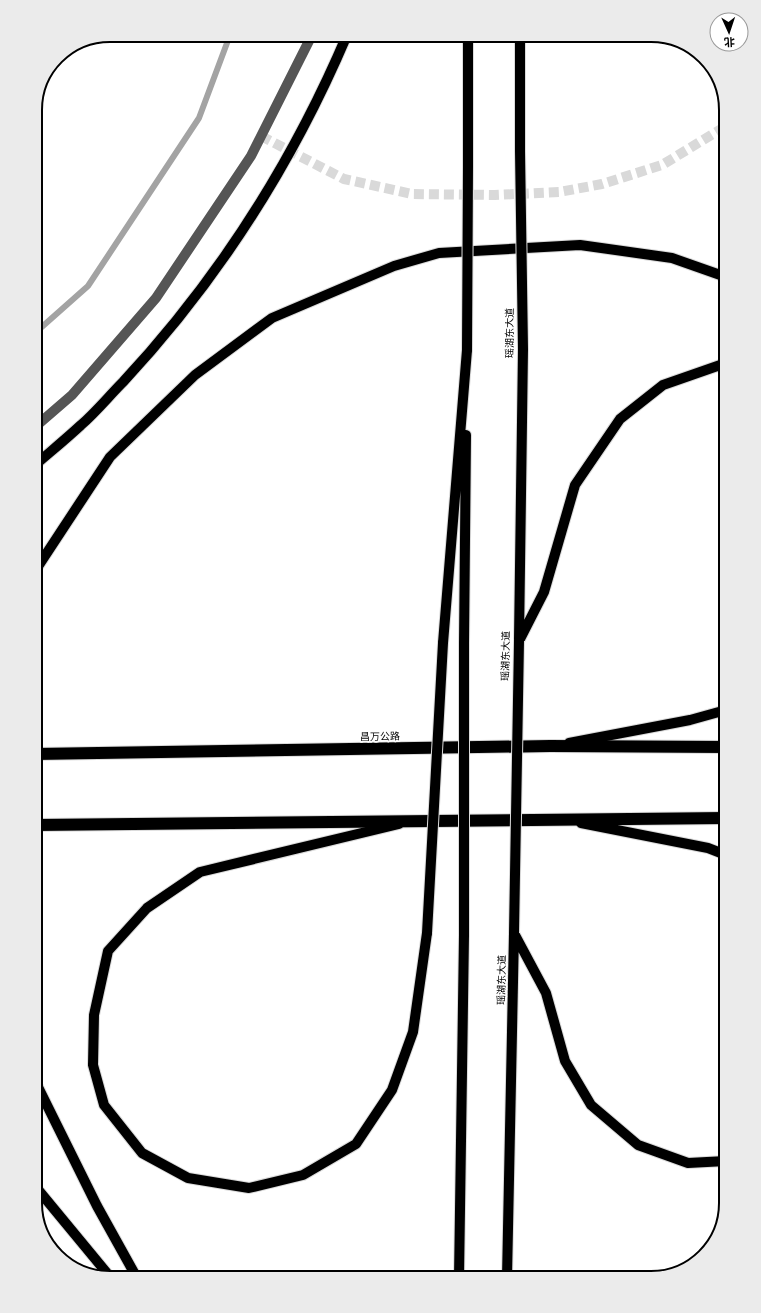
<svg xmlns="http://www.w3.org/2000/svg" width="761" height="1313" font-family="Rubik,'Noto Sans SC',sans-serif">
<rect width="100%" height="100%" fill="#fff"/>
<g fill="none" stroke-linecap="round" stroke-linejoin="round">
<path stroke="#a3a3a3" stroke-width="6" d="M35,333L88,286L199,118L230,35"/>
<path stroke="#d9d9d9" stroke-width="10" stroke-dasharray="10 5" stroke-linecap="butt" d="M261,136L344,179L412,194L495,195L559,192L602,184L662,165L726,126"/>
<g stroke="#dbdbdb" stroke-width="12">
<path id="major" d="M520,35V151
M468,167V35
M35,465C50,452 66,439 81,425C96,412 109,396 123,382C217,281 293,162 347,35
M35,571L110,457L195,375L272,318L394,266L439,253L580,245L672,258L726,277
M519,639L523,349
M519,641L544,592L575,485L620,419L663,385L726,363
M443,643L467,350
M464,644L466,435
M569,743L690,720L726,710
M581,823L708,848L726,855
M399,824L200,872L147,908L108,951L94,1015L93,1065L104,1105L142,1153L188,1178L249,1188L303,1175L356,1144L392,1090L413,1032L427,933
M515,935L546,993L565,1061L591,1105L638,1145L688,1163L726,1161
M35,1081L97,1206L137,1278
M35,1186L111,1278
M459,1278L464,935
M507,1278L514,933"/>
</g>
<g stroke="#dbdbdb" stroke-width="14">
<path id="highway" d="M35,754L550,746L726,747
M35,825L726,818"/>
</g>
<path stroke="#555" stroke-width="10" d="M35,427L72,395L156,298L251,156L312,35"/>
<use href="#major" stroke="#000" stroke-width="10"/>
<use href="#highway" stroke="#000" stroke-width="12"/>
<g stroke="#dbdbdb" stroke-width="12" stroke-linecap="butt">
<path id="major-bridge" d="M520,151L523,349
M467,350L468,167
M427,933L443,643
M514,933L519,641
M464,935V644"/>
</g>
<use href="#major-bridge" stroke="#000" stroke-width="10"/>
</g>
<g text-anchor="middle" dominant-baseline="central" stroke-width="3.5" stroke-linejoin="round" paint-order="stroke">
<g font-size="10" fill="#000" stroke="#fff">
<text transform="translate(510 333) rotate(-90)">瑶湖东大道</text>
<text transform="translate(506 656) rotate(-89)">瑶湖东大道</text>
<text transform="translate(380 737) rotate(-1)">昌万公路</text>
<text transform="translate(502 980) rotate(-89)">瑶湖东大道</text>
</g>
</g>
<path d="M0 0H761V1313H0ZM110 42H651A68 68 0 0 1 719 110V1203A68 68 0 0 1 651 1271H110A68 68 0 0 1 42 1203V110A68 68 0 0 1 110 42Z" fill="#ebebeb" fill-rule="evenodd"/>
<path fill="none" stroke="#000" stroke-width="2" d="M110 42H651A68 68 0 0 1 719 110V1203A68 68 0 0 1 651 1271H110A68 68 0 0 1 42 1203V110A68 68 0 0 1 110 42Z"/>
<g transform="translate(729 32) rotate(177)"><circle r="19" fill="#ffffff" stroke="#999999"/>
<path d="M0-3L7 15L0 10L-7 15Z" fill="#000000"/>
<text y="-6" font-size="11" font-weight="bold" text-anchor="middle" fill="#000000">北</text>
</g>
</svg>
